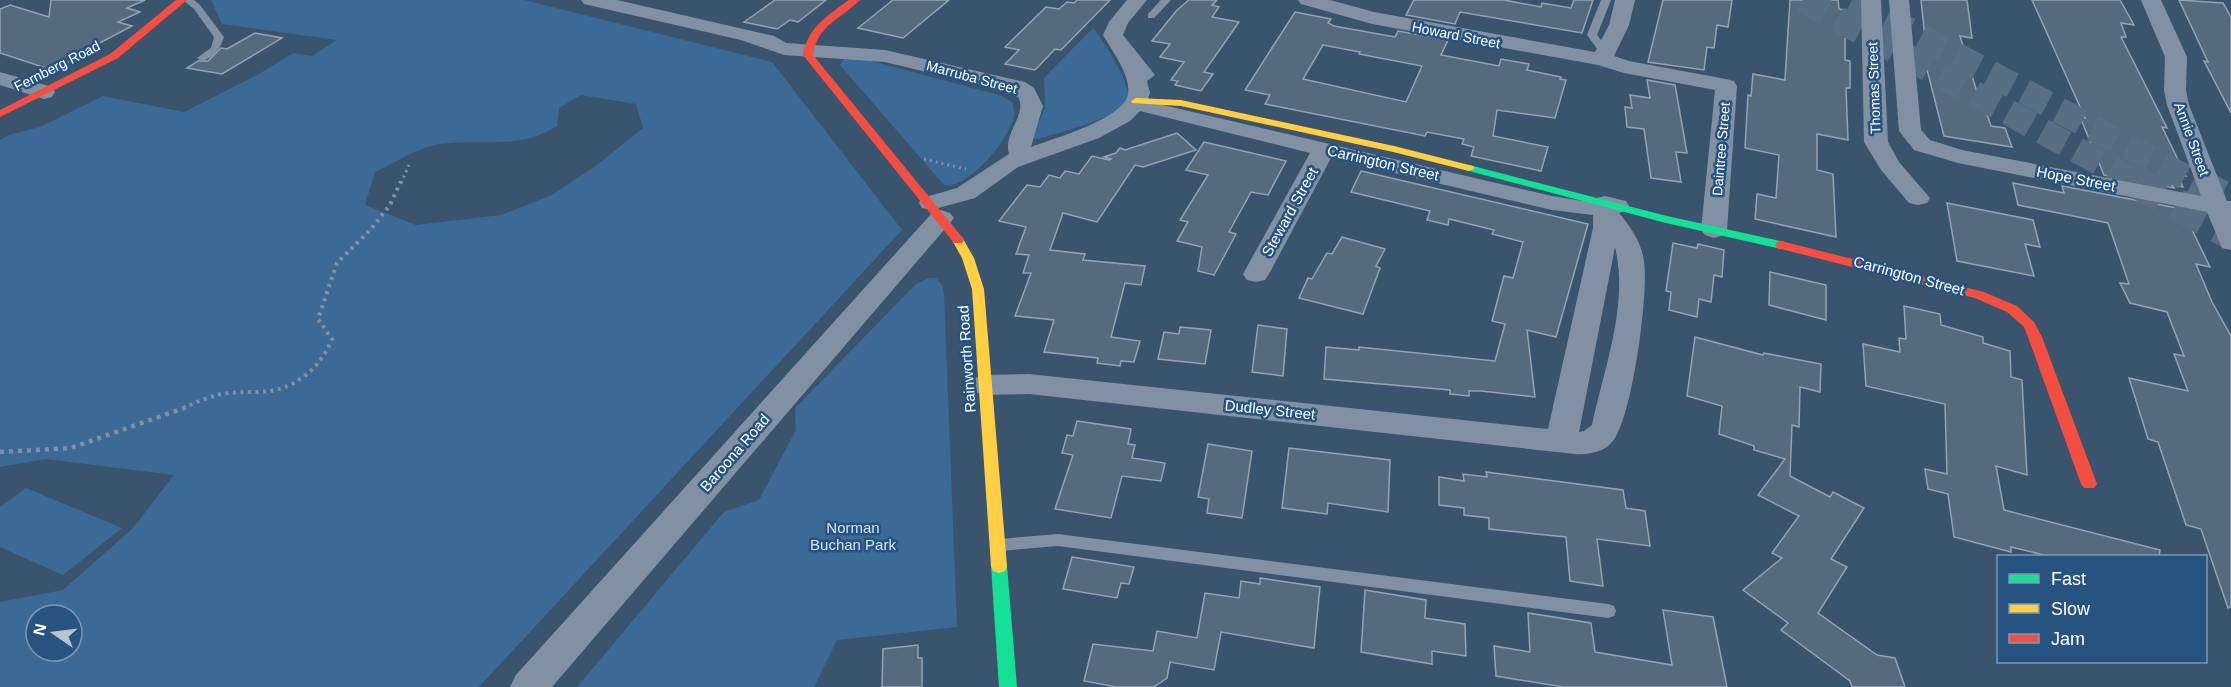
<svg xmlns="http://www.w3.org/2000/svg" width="2231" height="687" font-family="Helvetica,sans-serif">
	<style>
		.green { fill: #3b6a97; fill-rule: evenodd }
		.building { fill: #566a7e; stroke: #94a3b1; stroke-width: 1.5; fill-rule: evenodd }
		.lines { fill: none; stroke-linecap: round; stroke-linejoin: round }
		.highway-tunnel-far1 { stroke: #586e83; stroke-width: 26; stroke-dasharray: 26 13; stroke-linecap: butt }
		.highway-tunnel { stroke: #586e83; stroke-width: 32; stroke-dasharray: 32 16; stroke-linecap: butt }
		.path-far2 { stroke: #8191a3; stroke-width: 3; stroke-dasharray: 2 4; stroke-linecap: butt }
		.path-far1 { stroke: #8191a3; stroke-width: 4; stroke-dasharray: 3 4.5; stroke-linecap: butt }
		.path { stroke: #8191a3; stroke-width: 4.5; stroke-dasharray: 4 5; stroke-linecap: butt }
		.lane { fill: #8191a3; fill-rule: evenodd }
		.street { fill: #8191a3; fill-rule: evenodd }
		.fast { fill: #16e098; fill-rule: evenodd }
		.slow { fill: #ffcf43; fill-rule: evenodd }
		.jam { fill: #f24e42; fill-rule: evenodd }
		.labels { text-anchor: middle; stroke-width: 5; stroke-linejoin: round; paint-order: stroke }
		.far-street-label { font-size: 14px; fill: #fff; stroke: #275381 }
		.street-label { font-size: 15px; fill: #fff; stroke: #275381 }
		.park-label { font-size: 15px; fill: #d1e4f5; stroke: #275381 }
	</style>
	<rect width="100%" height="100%" fill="#3b546d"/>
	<g class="green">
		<path d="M211 0H524L772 62 902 230 479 687H0V602L63 590 133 528 174 475 46 459 0 467V140L9 135 40 127 103 96 184 112 259 74 293 53 312 56 337 40 222 24ZM581 95 636 104 643 128 597 165 552 195 501 215 416 225 365 205 375 172C395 163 418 147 440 144 483 138 518 151 557 126L559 108ZM36 615H72V651H36Z"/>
		<path d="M1093 28C1102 39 1135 88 1127 101 1114 120 1060 132 1038 139L1033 138 1045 107 1044 78Z"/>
		<path d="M844 59 868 60 1002 96 1013 103C1013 108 1015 113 1014 117 1009 139 968 190 944 185L840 65Z"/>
		<path d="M929 278H936L942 285 944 295 957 627 837 640 814 687H577L724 512 759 500 796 430 795 408 916 284Z"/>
		<path d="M26 488 122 528 63 575 0 547V507Z"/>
	</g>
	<g class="building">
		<path d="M51 0H145L127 8 140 12 118 22 132 26 94 46 99 48 52 70 0 53V9L10 5 49 17Z"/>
		<path d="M775 0H826L798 22 790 20 777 29 744 22Z"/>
		<path d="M893 0H949L903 38 858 28Z"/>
		<path d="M1077 0H1110L1061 50 1055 49 1035 70 1005 64 1019 50 1005 47 1046 7 1059 9 1067 2 1074 3Z"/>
		<path d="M1189 0H1217L1212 5 1219 7 1212 17 1239 22 1204 72 1213 74 1201 91 1175 85 1178 81 1171 80 1184 62 1160 57 1170 44 1152 41 1177 10Z"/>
		<path d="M1414 0H1504L1541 7 1542 3 1571 8 1574 0H1593L1582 33 1460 12 1455 24 1406 15Z"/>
		<path d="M1663 0H1732L1728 27 1717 25 1714 48 1707 47 1704 70 1648 62Z"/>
		<path d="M1790 0H1838L1839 9 1845 10V60L1850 61V88H1846L1848 140 1817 134V170L1833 174 1836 237 1755 219 1757 194 1776 198 1779 155 1745 148 1748 95 1751 96 1753 74 1785 80Z"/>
		<path d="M1921 0H1967L1972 38 1960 36 1980 102 1983 103 1991 126 2005 128 2012 147 1944 136 1921 46 1926 47Z"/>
		<path d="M2032 0H2120L2134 25 2121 23 2126 37H2121L2167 128 2162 127 2186 176 2177 174 2183 187 2172 185 2174 188 2104 175 2080 117 2085 118Z"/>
		<path d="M2179 0 2223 3 2231 17V113L2204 61 2208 62Z"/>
		<path d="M1295 12 1331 19 1328 23 1334 26 1395 37 1398 31 1448 40 1441 55 1499 66 1501 59 1529 64 1527 70 1561 77 1560 79 1566 80 1555 118 1497 110 1493 136 1548 147 1541 171 1471 156 1474 147 1462 144 1464 139 1427 132 1425 136 1265 104 1270 95 1245 90ZM1323 45 1360 52 1359 54 1422 66 1406 102 1303 79Z"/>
		<path d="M255 33 282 38 222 74 187 68 198 61H208L221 48 227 49Z"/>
		<path d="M1647 80 1675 85 1687 153 1676 152 1681 182 1651 178 1644 129 1627 127 1625 107 1632 108 1630 95 1650 98Z"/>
		<path d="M1177 133 1196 150 1143 167 1135 165 1097 222 1063 213 1050 250 1085 254 1083 260 1145 266 1141 285 1125 283 1111 337 1140 341 1134 362 1121 361 1120 366 1097 363 1098 358 1044 352 1054 320 1015 316 1031 273H1023L1029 255 1016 254 1026 227 999 221 1027 185 1040 187 1049 175 1060 178 1065 171 1079 174 1092 156 1109 160 1111 159 1104 157 1116 153 1120 148 1125 150Z"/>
		<path d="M1204 142 1286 161 1268 195 1251 192 1229 232 1236 234 1214 275 1198 271 1202 247 1177 241 1188 222 1180 220 1208 175 1186 170Z"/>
		<path d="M1361 171 1588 224 1556 337 1527 330 1535 397 1481 391H1469V396L1450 394V390L1324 379 1326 347 1359 350V347L1495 361 1505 324 1492 321 1504 276 1513 278 1523 242 1492 234 1494 230 1449 219 1448 225 1427 220 1430 211 1351 192Z"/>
		<path d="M2013 183 2064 193 2062 186 2182 209 2210 267 2196 264 2212 302 2231 336V607L2228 608 2201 529 2186 525 2158 442 2148 439 2129 378 2188 391 2174 354 2184 356 2167 312 2130 303 2120 283 2129 284 2108 223 2018 205Z"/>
		<path d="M1947 203 2033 220 2040 247 2025 244 2034 276 1957 261Z"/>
		<path d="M1342 237 1385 249 1376 266 1380 268 1363 314 1299 298 1308 278 1312 279 1327 253 1332 254Z"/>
		<path d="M1673 243 1697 248 1698 244 1724 250 1722 277 1714 275 1711 302 1699 299 1697 317 1669 310 1671 292 1666 291Z"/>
		<path d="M1770 272 1826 285V320L1769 305Z"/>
		<path d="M1904 306 1940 314 1941 325 1983 337V343L2010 351 2011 377 2022 380 2027 475 1996 466 2004 510 2160 550 2159 556H2048L2011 547V552L1954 537 1948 494 1928 489 1925 469 1947 474 1945 404 1866 386 1863 344 1900 352 1899 338 1906 339Z"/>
		<path d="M1258 325 1287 329 1283 376 1252 372Z"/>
		<path d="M1180 327 1211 330 1205 364 1158 359 1164 332 1179 334Z"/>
		<path d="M1695 337 1763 355 1764 353 1821 364 1820 392 1800 387 1799 427 1792 425 1790 476 1830 497 1833 492 1864 508 1831 559 1847 567 1818 613 1877 655 1895 658 1905 687H1852L1850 681 1781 630 1788 623 1743 590 1782 558 1772 553 1799 516 1758 495 1785 459 1754 450V446L1719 434 1722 406 1687 396Z"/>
		<path d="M1077 421 1131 429 1128 444 1135 445 1132 458 1165 463 1161 481 1122 476 1111 518 1055 509 1073 455 1062 453 1067 435 1073 436Z"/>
		<path d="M1208 444 1252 451 1242 518 1207 513 1209 499 1198 497Z"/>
		<path d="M1289 448 1390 460 1388 512 1328 503 1327 514 1282 508Z"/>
		<path d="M1486 472 1623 490 1626 508 1645 511 1650 546 1597 539 1603 586 1570 581 1566 537 1489 529V518L1464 515V508L1439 505V477L1464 481 1463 474 1487 477Z"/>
		<path d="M1072 557 1134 567 1129 584 1121 583 1117 598 1063 589Z"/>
		<path d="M1260 578 1320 587 1314 648 1221 632 1214 670 1170 662 1167 678 1154 687H1117L1084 681 1093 644 1153 651 1157 631 1197 638 1205 593 1239 598 1241 581 1260 584Z"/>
		<path d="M1365 590 1426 600 1425 618 1465 624 1466 656 1432 651V664L1361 652Z"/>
		<path d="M1663 610 1713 617 1727 687H1563L1496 676 1494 646 1530 652 1528 613 1591 623 1595 652 1672 665Z"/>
		<path d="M918 645V658H922V687H882L883 649Z"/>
	</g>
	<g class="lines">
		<g class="highway-tunnel-far1">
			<path d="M1803 0 2137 183"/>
			<path d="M1852 0 2196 183"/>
		</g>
		<g class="highway-tunnel">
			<path d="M2134 181 2231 234"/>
			<path d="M2193 181 2231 201"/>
		</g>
		<g class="path-far2">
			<path d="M924 159 966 169"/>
			<path d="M401 183 410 163"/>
		</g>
		<path class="path-far1" d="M183 408C195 403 209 396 223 394 238 391 255 393 270 391 298 387 322 365 332 339L318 319 337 263 371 229 390 205 401 181"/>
		<path class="path" d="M0 452 71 448 187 407"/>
		<g class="lane">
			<path d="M183 0H194L200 5 224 37C220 49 215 57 202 61L197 58 211 48 214 37 194 9Z"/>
			<path d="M1161 0H1171L1154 18H1148V14Z"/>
			<path d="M1601 0H1611L1597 35 1610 52 1605 55 1601 54 1587 35Z"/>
			<path d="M1058 534 1608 604 1614 606 1616 611 1614 616 1608 618 1058 546 999 551 993 549 991 545 993 541 999 539Z"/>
		</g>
		<g class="street">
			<path d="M581 0H617L774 36 786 43 885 50 1025 82 1034 88 1043 106 1031 147C1052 139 1124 119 1128 94 1131 75 1112 51 1103 35L1109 22 1127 0H1147L1128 23 1123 35 1155 75 1147 81 1150 93 1148 98 1163 105 1552 196 1583 201 1605 196 1626 201 1629 206 1626 211 1619 213C1631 228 1641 241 1644 261 1649 293 1632 418 1613 441 1605 452 1588 455 1575 454L1029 394 985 395 975 392 970 385 975 378 985 375 1029 374 1548 429 1593 228V215L1552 210 1331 158 1269 274 1265 280 1256 282 1247 280 1243 274 1310 153 1140 111 1130 121 1099 138 1018 167 975 198 931 210 922 208 919 203 922 198 957 188 1009 154C1003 133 1026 117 1019 98L1009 92 885 62 784 55 741 40 584 4ZM1615 247C1629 305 1604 368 1592 425L1584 431 1579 432Z"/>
			<path d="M1298 0H1330L1374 12 1595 52 1609 25 1615 0H1635L1629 25 1614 56 1629 61 1726 79 1734 81 1737 86 1727 230 1723 235 1714 238 1705 235 1701 230 1715 90 1624 73 1598 65 1372 24 1301 4Z"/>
			<path d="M1861 0H1881L1888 142 1899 162 1930 198 1927 203 1918 205 1909 203 1881 170 1864 142Z"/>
			<path d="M1889 0H1909L1921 130 1930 140 1962 150 2201 196 2167 105 2164 90 2165 57 2141 0H2161L2187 57 2186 90 2189 105 2227 201H2231V250L2222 248 2207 212 1958 163 1914 150 1899 131Z"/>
			<path d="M0 72 52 87 55 92 52 97 44 99 0 85Z"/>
			<path d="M941 210 950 213 954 218 950 223 552 687H510L516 675 932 213Z"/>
		</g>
		<g class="fast">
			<path d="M1469 165 1667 216 1785 242 1787 245 1781 249 1666 223 1465 170V166Z"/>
			<path d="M999 559 1005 561 1007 566 1017 687H999L991 566 993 561Z"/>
		</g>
		<g class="slow">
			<path d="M1136 98 1181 100 1394 146 1473 166 1475 168 1469 171 1393 152 1181 106 1132 103 1131 101Z"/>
			<path d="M958 236 962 237 974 258 984 289 1007 566 1005 571 999 573 993 571 991 566 972 289 962 258 952 240Z"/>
		</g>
		<g class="jam">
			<path d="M176 0H187L118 58 0 117V110L110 54Z"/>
			<path d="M849 0H860C841 19 817 25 813 55L962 237 964 240 962 243H954L803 55C807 28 828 15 849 0Z"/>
			<path d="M1781 241 1984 292 2017 306 2034 322 2042 337 2097 484 2094 488H2084L2081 484 2028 337 2024 327 2007 312 1975 298 1777 248 1775 245 1777 242Z"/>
		</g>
	</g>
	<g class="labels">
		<g class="far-street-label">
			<text transform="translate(1456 35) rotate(11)" y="5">Howard Street</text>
			<text transform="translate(57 66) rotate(-27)" y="5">Fernberg Road</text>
			<text transform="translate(972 77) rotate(15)" y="5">Marruba Street</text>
			<text transform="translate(1874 88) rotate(-92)" y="5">Thomas Street</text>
			<text transform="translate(2192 139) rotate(70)" y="5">Annie Street</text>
			<text transform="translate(1721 149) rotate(-85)" y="5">Daintree Street</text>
		</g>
		<g class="street-label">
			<text transform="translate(1383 163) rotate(13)" y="5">Carrington Street</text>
			<text transform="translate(2076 179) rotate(11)" y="5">Hope Street</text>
			<text transform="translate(1290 212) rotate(-61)" y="5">Steward Street</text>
			<text transform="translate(1909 276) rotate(15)" y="5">Carrington Street</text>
			<text transform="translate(967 359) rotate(-94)" y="5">Rainworth Road</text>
			<text transform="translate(1270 410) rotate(6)" y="5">Dudley Street</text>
			<text transform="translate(735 453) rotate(-49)" y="5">Baroona Road</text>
		</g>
		<g class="park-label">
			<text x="853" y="533">Norman<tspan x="853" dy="17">Buchan Park</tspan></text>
		</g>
	</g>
	<rect x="1997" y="555" width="210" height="108" fill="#275381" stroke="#7d98b3" stroke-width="1.5"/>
	<rect x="2009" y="574" width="30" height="9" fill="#16e098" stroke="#7d98b3" stroke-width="1.5"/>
	<text x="2051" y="585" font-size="18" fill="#ffffff">Fast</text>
	<rect x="2009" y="604" width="30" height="9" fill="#ffcf43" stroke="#7d98b3" stroke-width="1.5"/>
	<text x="2051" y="615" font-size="18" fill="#ffffff">Slow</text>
	<rect x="2009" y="634" width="30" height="9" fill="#f24e42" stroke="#7d98b3" stroke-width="1.5"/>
	<text x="2051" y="645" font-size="18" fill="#ffffff">Jam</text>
	<g transform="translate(54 633) rotate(284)"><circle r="28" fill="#275381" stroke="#7d98b3" stroke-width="1.5"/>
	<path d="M0-4.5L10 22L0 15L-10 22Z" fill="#bac3cc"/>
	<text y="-9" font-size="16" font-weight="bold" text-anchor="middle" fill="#ffffff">N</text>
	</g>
</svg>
